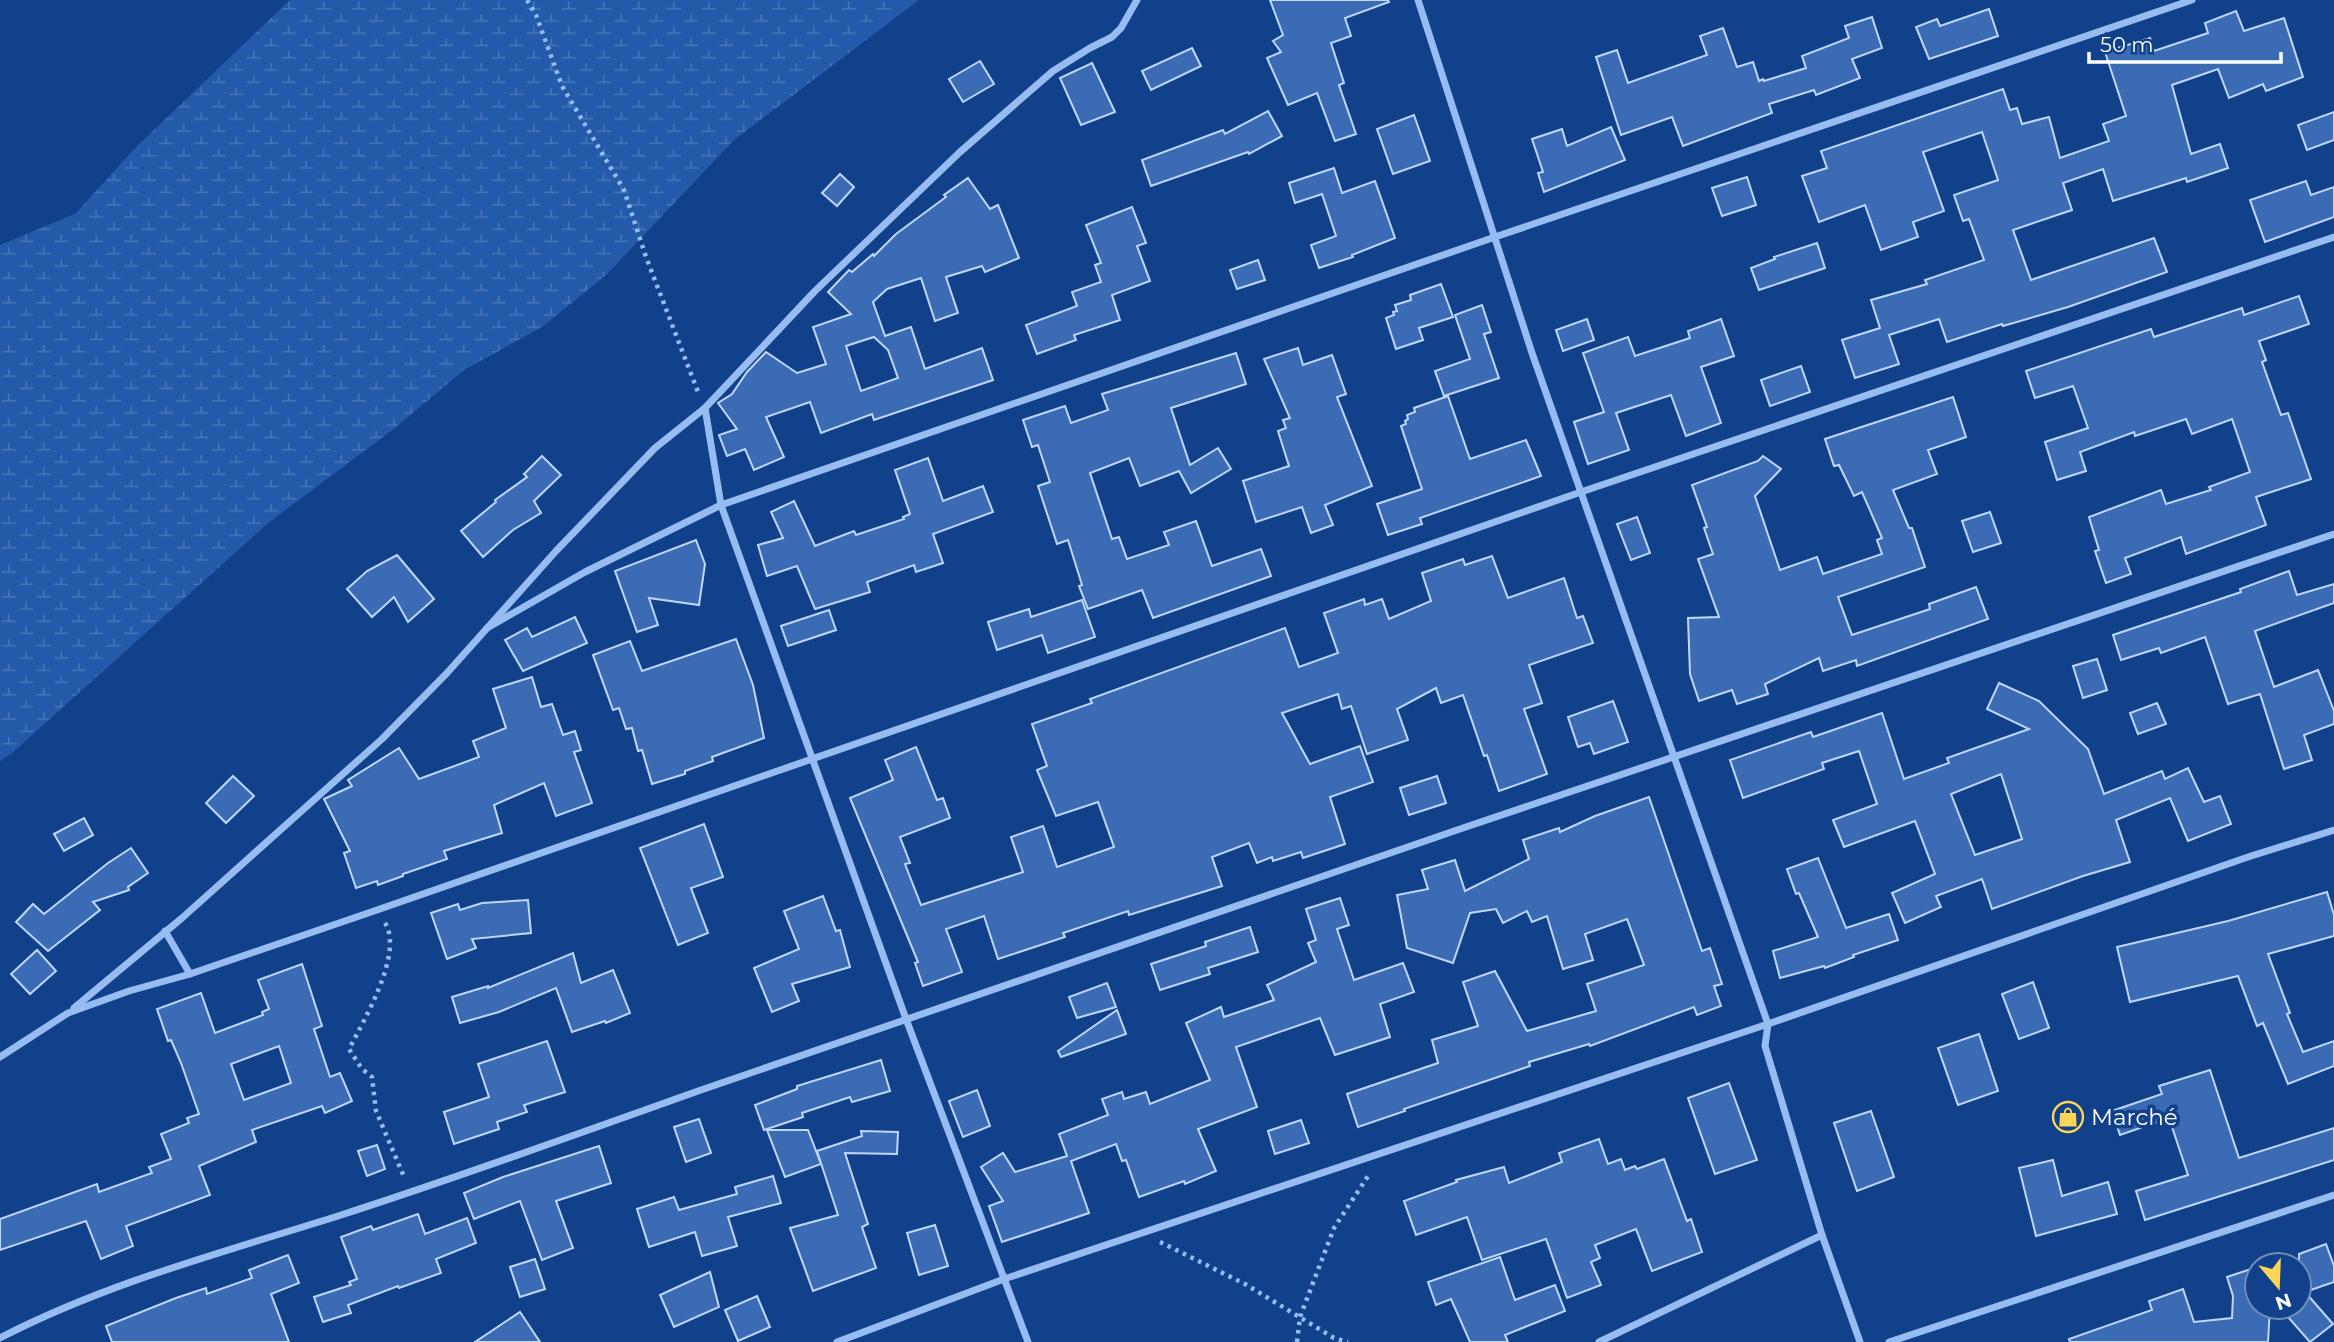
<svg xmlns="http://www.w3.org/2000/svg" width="2334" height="1342" font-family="Montserrat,sans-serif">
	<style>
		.wetland { fill: url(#wetland-marsh) }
		.building { fill: #3a6bb4; stroke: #bed8fc; stroke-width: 2; fill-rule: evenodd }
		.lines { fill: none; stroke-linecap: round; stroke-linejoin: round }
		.path { stroke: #97bcf1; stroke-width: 4.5; stroke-dasharray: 3.5 5; stroke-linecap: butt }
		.street { stroke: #97bcf1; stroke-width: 7 }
		.labels { text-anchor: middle; stroke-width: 7; stroke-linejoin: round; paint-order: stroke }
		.poi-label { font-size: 23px; fill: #fff; stroke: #11418a; text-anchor: start }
	</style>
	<defs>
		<pattern id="wetland-marsh" width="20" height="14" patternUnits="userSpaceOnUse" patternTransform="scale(1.75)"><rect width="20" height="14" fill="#235aa9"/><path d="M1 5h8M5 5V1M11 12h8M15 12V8" fill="none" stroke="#4473b6"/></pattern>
	</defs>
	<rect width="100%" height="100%" fill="#11418a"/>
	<path class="wetland" d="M290 0H919L734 140 606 275 542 327 464 370 395 428 267 524 12 753 0 761V245L75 214 135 148Z"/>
	<g class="building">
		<path d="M1270 0H1388L1389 2 1345 18 1351 36 1331 43 1344 83 1339 85 1356 134 1335 141 1317 93 1288 105 1267 58 1281 52 1273 41 1283 35Z"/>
		<path d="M1989 9 1998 36 1929 59 1916 27 1937 19 1940 26Z"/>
		<path d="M2236 11 2244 31 2284 18 2303 77 2266 91 2263 84 2229 98 2218 69 2172 85 2191 154 2220 144 2228 168 2187 182 2186 178 2113 201 2103 169 2063 183 2072 210 2013 230 2031 280 2154 238 2167 272 2068 307 2003 326 2002 324 1947 342 1939 319 1889 335 1899 364 1855 378 1842 340 1880 328 1871 300 1927 284 1925 280 1984 260 1969 219 1963 221 1954 195 1998 180 1982 132 1923 152 1944 211 1913 222 1918 237 1881 250 1865 205 1819 222 1802 176 1827 168 1821 151 2003 89 2010 110 2017 108 2022 124 2049 117 2060 158 2109 141 2103 124 2126 116 2105 52 2150 38 2154 51 2208 33 2205 23Z"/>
		<path d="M1872 17 1882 48 1852 59 1860 78 1816 95 1814 90 1769 104 1772 113 1683 146 1672 117 1621 135 1596 57 1617 50 1628 83 1707 55 1700 36 1723 28 1737 67 1753 62 1759 81 1763 79 1764 81 1806 68 1802 56 1849 38 1845 26Z"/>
		<path d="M1192 48 1201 66 1151 90 1142 71Z"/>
		<path d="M980 61 994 84 963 102 949 79Z"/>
		<path d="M1092 63 1115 112 1081 125 1060 78Z"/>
		<path d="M1268 111 1282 136 1249 154 1248 152 1151 186 1142 160 1223 130 1225 134Z"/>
		<path d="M2334 112V140L2307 150 2298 125Z"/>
		<path d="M1414 115 1430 161 1393 174 1377 129Z"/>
		<path d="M1611 127 1625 160 1544 192 1538 173 1543 172 1532 139 1562 129 1567 146Z"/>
		<path d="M1334 168 1342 193 1375 181 1395 238 1352 255 1353 257 1319 268 1311 245 1336 236 1322 194 1295 203 1289 183Z"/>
		<path d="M840 174 854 187 837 206 822 193Z"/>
		<path d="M1747 177 1756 205 1722 216 1712 188Z"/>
		<path d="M968 178 990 209 998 205 1019 258 985 272 982 266 946 277 958 313 935 321 921 278 887 289 873 302 885 336 911 327 925 369 982 348 993 380 874 420 872 414 821 433 810 402 766 417 784 457 754 470 745 449 727 456 719 435 737 429 718 403 732 394 747 372 766 352 797 373 826 364 813 327 851 314 828 292 849 270 852 272 873 254 874 256 896 234 946 197 944 195ZM874 337 888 350 898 378 861 391 846 346Z"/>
		<path d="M2306 181 2311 195 2334 187V217L2265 242 2250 200Z"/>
		<path d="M1132 207 1146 243 1137 246 1150 281 1112 295 1120 320 1074 335 1076 340 1037 354 1026 325 1077 306 1072 292 1101 282 1095 265 1101 263 1086 225Z"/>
		<path d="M1817 243 1825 268 1759 290 1751 268 1775 259 1774 257Z"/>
		<path d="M1258 260 1265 280 1237 289 1230 270Z"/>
		<path d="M1441 284 1453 317 1419 328 1423 340 1396 349 1386 318 1394 315 1393 312 1397 311 1395 305 1411 300 1410 295Z"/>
		<path d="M2299 296 2309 324 2259 341 2266 360 2262 362 2281 415 2288 413 2311 479 2256 497 2266 525 2186 554 2181 537 2125 558 2131 574 2106 583 2095 551 2099 550 2089 517 2161 490 2166 504 2211 490 2209 487 2250 472 2232 419 2192 434 2186 419 2135 436 2134 432 2080 452 2086 471 2057 480 2045 442 2088 428 2073 386 2035 398 2026 371 2151 329 2154 337 2242 308 2244 315Z"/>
		<path d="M1482 305 1491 332 1484 334 1499 378 1444 396 1435 371 1470 359 1455 315Z"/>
		<path d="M1587 319 1594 340 1563 351 1556 330Z"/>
		<path d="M1721 319 1734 356 1701 367 1721 423 1686 436 1671 395 1616 413 1629 450 1588 464 1574 422 1604 412 1583 353 1628 337 1635 356 1690 338 1688 331Z"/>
		<path d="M1298 348 1303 365 1332 355 1346 394 1337 397 1372 486 1325 505 1333 525 1311 533 1302 507 1256 522 1243 481 1289 466 1278 431 1286 428 1283 420 1290 418 1264 359Z"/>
		<path d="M1236 353 1246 384 1171 408 1190 465 1218 448 1231 469 1191 493 1179 471 1140 486 1129 458 1090 473 1112 539 1119 537 1127 559 1169 545 1164 532 1196 521 1212 566 1261 549 1271 576 1153 618 1142 590 1088 609 1079 586 1082 585 1068 540 1057 544 1038 486 1050 482 1038 445 1032 447 1023 420 1065 406 1071 423 1108 410 1102 394Z"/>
		<path d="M1801 366 1810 392 1770 406 1761 380Z"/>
		<path d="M1448 396 1470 459 1526 440 1541 476 1420 518 1422 524 1388 535 1377 504 1422 489 1401 426 1406 424 1405 421 1408 419 1407 415 1415 412 1414 408Z"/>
		<path d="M1953 397 1966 437 1928 450 1937 474 1893 490 1909 528H1912L1925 567 1838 597 1852 635 1930 609 1929 604 1976 587 1988 619 1857 666 1856 660 1823 671 1819 658 1765 684 1768 694 1737 704 1732 690 1699 701 1690 674 1688 618 1719 617 1698 559 1713 554 1704 528 1707 527 1692 485 1758 461 1763 456 1781 469 1755 496 1780 570 1817 557 1823 574 1882 554 1877 540 1882 538 1862 492 1854 496 1839 465 1834 466 1825 439Z"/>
		<path d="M542 456 561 475 534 501 541 513 513 530 483 557 461 531 496 502 495 500 527 477 524 474Z"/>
		<path d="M928 458 943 501 983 486 993 512 933 534 943 563 916 572 914 565 867 582 870 592 815 609 797 566 767 576 758 545 783 538 771 512 794 501 815 546 854 531 856 535 904 519 903 517 910 514 895 470Z"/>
		<path d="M1990 512 2001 543 1973 552 1962 521Z"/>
		<path d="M1637 517 1650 553 1631 560 1617 524Z"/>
		<path d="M696 540 705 564 699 605 649 598 658 625 637 632 615 571Z"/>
		<path d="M397 555 434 599 408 622 394 597 372 617 347 589 367 571Z"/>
		<path d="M1492 556 1508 598 1564 578 1577 618 1583 616 1593 643 1529 665 1542 703 1524 709 1547 774 1499 791 1487 755 1484 756 1463 695 1441 703 1436 688 1397 709 1408 740 1367 754 1351 706 1342 709 1338 694 1282 713 1310 764 1360 746 1373 782 1330 797 1345 844 1303 858 1301 852 1273 861 1272 857 1257 863 1249 843 1212 857 1222 886 1129 915 1128 911 1063 933 1065 937 998 959 984 916 946 929 962 972 923 986 915 963 918 962 850 798 893 780 885 760 916 747 937 800 943 798 950 818 900 837 910 863 905 864 921 905 1023 872 1011 837 1043 826 1057 867 1114 847 1098 802 1056 816 1037 770 1047 766 1032 724 1092 703 1090 699 1285 628 1299 667 1338 653 1324 613 1364 599 1365 605 1382 599 1389 619 1431 601 1422 573 1463 559 1465 565Z"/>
		<path d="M2289 571 2297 595 2334 584V603L2255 631 2274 687 2318 670 2334 711V724L2304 735 2312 760 2284 769 2260 694 2228 704 2205 637 2161 653 2159 648 2121 660 2113 635 2241 592 2240 589Z"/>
		<path d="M1082 600 1095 637 1048 653 1042 635 997 650 988 622 1029 609 1031 617Z"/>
		<path d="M829 610 836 630 788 646 781 626Z"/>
		<path d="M575 617 587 643 523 671 505 640 527 628 532 637Z"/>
		<path d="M736 639 753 685 764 738 712 757 713 761 685 771V774L652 784 642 750 638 751 632 728 626 729 619 708 613 710 593 655 630 641 642 671Z"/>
		<path d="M2097 659 2107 690 2083 698 2073 666Z"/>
		<path d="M532 677 541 707 552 704 563 735 575 731 581 750 574 752 592 803 556 816 544 783 494 805 502 833 444 851 447 859 403 874V876L378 885 377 881 356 888 344 853 350 851 324 799 352 786 348 780 399 748 419 779 479 757 473 741 506 728 493 689Z"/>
		<path d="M1999 683 2039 701 2088 749 2104 794 2162 771 2165 779 2188 768 2204 802 2220 796 2231 824 2188 841 2170 798 2116 820 2130 862 2083 876 1992 909 1982 879 1936 896 1941 907 1905 923 1892 893 1935 874 1915 821 1844 847 1833 820 1877 804 1859 751 1822 763 1824 769 1743 798 1730 760 1811 732 1813 737 1882 713 1904 779 1949 763 1947 758 2029 729 1987 709ZM2001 774 2022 839 1975 855 1951 794Z"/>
		<path d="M1613 701 1628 742 1594 754 1590 743 1578 747 1568 717Z"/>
		<path d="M2157 703 2166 724 2138 734 2130 713Z"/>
		<path d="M233 776 254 796 226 823 206 803Z"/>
		<path d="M1437 776 1446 803 1409 815 1400 788Z"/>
		<path d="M1649 797 1702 951 1710 948 1722 984 1714 986 1721 1006 1697 1015 1694 1007 1590 1046 1589 1044 1529 1062 1530 1066 1404 1109 1405 1111 1358 1127 1347 1094 1438 1063 1432 1040 1478 1026 1463 982 1495 971 1527 1031 1596 1011 1587 984 1644 965 1627 919 1585 934 1593 960 1563 969 1547 916 1532 922 1527 911 1503 923 1496 909 1470 913 1453 963 1407 948 1397 895 1428 889 1422 870 1455 860 1465 891 1529 859 1523 840 1559 828 1560 832 1595 816Z"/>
		<path d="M84 818 93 835 64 851 54 834Z"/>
		<path d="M704 824 723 877 691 888 708 933 678 945 640 848Z"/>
		<path d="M131 848 148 873 128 887 129 890 93 902 100 910 48 951 16 922 33 904 44 914 108 863Z"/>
		<path d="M1818 858 1846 928 1889 914 1898 940 1853 955 1854 957 1825 968 1824 966 1780 978 1773 951 1818 937 1799 893 1796 894 1787 869Z"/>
		<path d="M2327 892 2334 915V936L2268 954 2290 1013 2287 1014 2303 1052 2334 1041V1066L2288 1084 2263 1023 2257 1026 2238 976 2130 1002 2117 947 2228 921Z"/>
		<path d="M823 896 836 931 840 930 850 967 792 984 799 1001 772 1012 754 968 799 949 784 911Z"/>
		<path d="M1340 898 1349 925 1337 929 1354 980 1403 963 1414 992 1380 1004 1390 1037 1335 1055 1320 1018 1236 1047 1257 1107 1198 1129 1216 1171 1185 1184 1184 1181 1139 1197 1126 1160 1122 1161 1116 1144 1071 1161 1089 1213 1002 1242 989 1206 1003 1201 981 1167 1003 1153 1015 1172 1067 1156 1059 1134 1108 1115 1102 1099 1122 1092 1124 1099 1146 1092 1150 1104 1210 1080 1186 1023 1221 1007 1224 1017 1274 1000 1267 985 1316 962 1308 943 1316 940 1306 909Z"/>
		<path d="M528 900 531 933 472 939 476 948 447 959 431 913 458 904 460 910 482 903Z"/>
		<path d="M1250 927 1258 952 1208 968 1210 974 1160 990 1151 964 1206 946 1205 942Z"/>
		<path d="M37 950 56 971 30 994 11 974Z"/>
		<path d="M573 953 581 983 613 970 630 1013 606 1023 605 1021 572 1032 556 988 499 1012 460 1023 452 997 488 986V988Z"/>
		<path d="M302 964 322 1026 314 1029 330 1077 340 1073 352 1101 325 1113 322 1106 252 1130 256 1142 199 1166 210 1195 126 1226 133 1246 101 1259 86 1221 0 1250V1219L97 1184 99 1192 152 1173 149 1167 171 1159 161 1134 189 1123 187 1118 199 1114 181 1063 171 1040 168 1041 157 1009 201 993 215 1033 263 1015 262 1012 269 1009 258 980ZM279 1046 291 1083 244 1100 231 1064Z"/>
		<path d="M2033 982 2049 1028 2019 1039 2002 994Z"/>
		<path d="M1107 983 1116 1007 1077 1018 1069 997Z"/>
		<path d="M1117 1010 1126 1034 1061 1057 1058 1051Z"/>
		<path d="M1979 1034 1998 1091 1958 1105 1938 1048Z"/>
		<path d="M547 1041 565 1092 524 1105 527 1112 497 1122 499 1129 454 1144 444 1112 489 1097 478 1064Z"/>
		<path d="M881 1060 890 1091 852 1102 850 1097 802 1113 803 1117 764 1130 755 1105 797 1089V1086Z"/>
		<path d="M2210 1070 2239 1158 2334 1128V1160L2145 1220 2136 1191 2188 1175 2169 1118 2120 1135 2112 1111 2162 1094 2159 1086Z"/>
		<path d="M1729 1083 1757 1160 1715 1174 1688 1098Z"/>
		<path d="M977 1090 990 1126 963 1137 949 1101Z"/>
		<path d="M1871 1111 1894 1177 1857 1191 1834 1123Z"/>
		<path d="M699 1119 711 1153 686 1162 674 1127Z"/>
		<path d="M1301 1120 1309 1143 1275 1154 1268 1131Z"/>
		<path d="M767 1130H808L821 1164 785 1177Z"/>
		<path d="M861 1131 898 1132 897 1154 845 1153 868 1224 862 1227 876 1268 813 1291 790 1228 838 1215 817 1151 862 1136Z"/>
		<path d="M1599 1139 1608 1164 1621 1159 1625 1170 1635 1166 1637 1169 1664 1159 1687 1221 1691 1219 1702 1252 1652 1271 1636 1229 1595 1245 1600 1258 1591 1262 1601 1285 1567 1298 1546 1239 1482 1260 1467 1217 1416 1235 1404 1201 1457 1182 1456 1180 1504 1167 1509 1183 1562 1162 1559 1153Z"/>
		<path d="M377 1145 385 1169 367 1176 358 1151Z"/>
		<path d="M599 1146 611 1183 556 1201 573 1248 542 1260 520 1201 474 1219 464 1193 503 1177Z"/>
		<path d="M2053 1160 2062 1196 2108 1182 2117 1214 2036 1236 2019 1168Z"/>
		<path d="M773 1176 781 1203 728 1217 737 1246 702 1256 695 1232 649 1247 637 1209 674 1197 679 1210 737 1194 735 1187Z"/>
		<path d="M418 1214 425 1234 467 1218 476 1243 436 1259 441 1273 399 1288 398 1286 348 1305 351 1313 323 1322 314 1297 351 1285 349 1282 357 1279 341 1237 371 1226 373 1230Z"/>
		<path d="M935 1225 948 1266 919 1275 907 1233Z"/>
		<path d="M2326 1244 2334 1266V1282L2305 1292 2333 1324 2310 1342 2280 1308 2299 1309V1254Z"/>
		<path d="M288 1255 299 1283 271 1294 289 1342H112L106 1326 176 1298 206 1288 207 1294 252 1278 249 1270Z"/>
		<path d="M1500 1257 1515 1300 1555 1285 1565 1311 1505 1335 1508 1342H1470L1451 1299 1436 1305 1428 1282Z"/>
		<path d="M535 1259 545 1289 520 1297 510 1267Z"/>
		<path d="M2257 1267V1307L2270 1308 2268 1342H2070L2069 1339 2152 1310 2149 1301 2183 1289 2194 1322 2232 1318 2233 1296 2227 1277Z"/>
		<path d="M710 1272 719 1307 674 1327 660 1295Z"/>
		<path d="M757 1296 770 1327 738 1341 725 1310Z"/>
		<path d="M520 1312 540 1342H475Z"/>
	</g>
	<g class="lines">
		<g class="path">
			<path d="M527 0 536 15 562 86 624 190 646 257 698 392"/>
			<path d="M385 923C404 953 364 1020 349 1049L362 1069 372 1077 376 1111 405 1179"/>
			<path d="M1160 1242 1245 1284 1334 1338 1348 1342"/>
			<path d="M1297 1342 1300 1317 1334 1228 1370 1173"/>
		</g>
		<g class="street">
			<path d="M1418 0 1532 353 1768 1024 1765 1046 1822 1235 1860 1342"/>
			<path d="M705 408 721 505 906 1019 1028 1342"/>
			<path d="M487 628 585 572 721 505 1495 237 2192 0"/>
			<path d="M165 931 190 974"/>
			<path d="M74 1008 182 918 382 739 447 673 556 551 655 448 705 408 815 291 960 152 1053 71 1090 48 1112 37 1121 28 1137 0"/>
			<path d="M0 1057 68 1013 129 991 190 974 377 910 1581 492 2334 237"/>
			<path d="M0 1338C106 1283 224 1252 338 1216 460 1177 580 1133 701 1090 1244 901 1789 717 2334 534"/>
			<path d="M837 1342 1004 1279 1768 1024 2248 857 2334 830"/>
			<path d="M1599 1342 1822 1235"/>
			<path d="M1889 1342 2334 1195"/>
		</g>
	</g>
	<defs>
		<g id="shop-ring" transform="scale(1.575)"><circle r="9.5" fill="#11418a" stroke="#ffd557" stroke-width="1.5"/><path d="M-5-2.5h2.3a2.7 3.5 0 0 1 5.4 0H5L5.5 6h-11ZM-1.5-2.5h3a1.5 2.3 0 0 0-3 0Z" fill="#ffd557"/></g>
	</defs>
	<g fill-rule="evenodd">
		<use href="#shop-ring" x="2068" y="1117"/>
	</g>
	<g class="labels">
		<g class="poi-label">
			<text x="2091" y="1125">Marché</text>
		</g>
	</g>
	<g transform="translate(2278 1286) rotate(161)"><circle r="33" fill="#11418a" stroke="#708db9" stroke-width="2"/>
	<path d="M0-5L12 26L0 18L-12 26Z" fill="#ffd557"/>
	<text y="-10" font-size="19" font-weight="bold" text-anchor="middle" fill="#ffffff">N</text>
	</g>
	<path d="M2089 52v10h192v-10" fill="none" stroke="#ffffff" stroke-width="3.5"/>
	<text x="2100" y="52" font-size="21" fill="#ffffff" stroke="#11418a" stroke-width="5" paint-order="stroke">50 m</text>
</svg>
